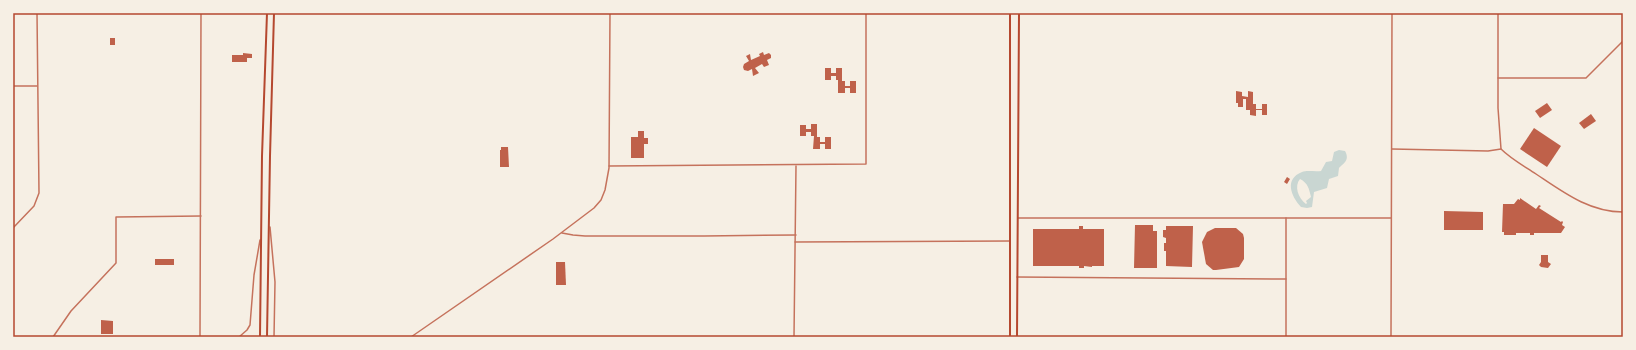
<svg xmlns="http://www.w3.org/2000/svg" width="1636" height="350" font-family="'Times New Roman',serif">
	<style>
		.water { fill: #c9d6d2; fill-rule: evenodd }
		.building { fill: #bf614a }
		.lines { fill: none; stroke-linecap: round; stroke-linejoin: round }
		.minor { stroke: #c5725c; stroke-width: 1.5 }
		.tertiary { stroke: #c5725c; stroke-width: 1.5 }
		.secondary { stroke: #b5482f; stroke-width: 2 }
		.neatline { fill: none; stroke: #b5482f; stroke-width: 1.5 }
	</style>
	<rect width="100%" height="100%" fill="#f6efe4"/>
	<path class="water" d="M1339 150 1345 151C1350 160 1344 163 1339 168L1338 176 1329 179 1327 188 1314 192 1312 207 1307 208 1301 207C1291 196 1284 179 1302 172 1307 170 1315 172 1321 171L1326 162 1332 161 1334 152ZM1300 179C1308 183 1309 189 1311 197L1306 201 1307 203 1306 204C1298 198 1294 186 1300 179Z"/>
	<g class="building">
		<rect x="110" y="38" width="5" height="7"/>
		<path d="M763 52 764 55 769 53 771 55V58L767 60 769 65 764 67 762 64 755 68 759 73 753 76 752 69 748 71 744 70 743 67 744 64 749 61 746 56 750 54 751 60 760 56 759 54Z"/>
		<path d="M243 53 252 54V58H247V62H232V55H243Z"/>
		<path d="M825 68H831V73H836V68H842V81H845V86H850V81H856V93H850V88H845V93H838V80H836V76H831V80H825Z"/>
		<path d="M1236 91 1242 92V96L1248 97V91L1253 92V104H1256V109H1262V104H1267V115H1262V110H1256V116L1250 115V110H1246V99H1243V107H1238V103H1236Z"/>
		<path d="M1547 103 1552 110 1540 118 1535 111Z"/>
		<path d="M1591 114 1596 121 1584 129 1579 123Z"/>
		<path d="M811 124H817V137H820V142H825V137H831V149H825V144H820V149H813L814 136H811V132H806V136H800V125H806V129H811Z"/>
		<path d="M1534 128 1561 146 1547 167 1520 149Z"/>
		<path d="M638 131H644V138H648V144H644V158H631V137H638Z"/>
		<path d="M501 147H508L509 167H500V150H501Z"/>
		<path d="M1287 177 1290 179 1287 184 1284 182Z"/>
		<path d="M1520 198 1536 209 1539 205 1541 206 1539 208 1561 222 1562 221 1563 222 1562 225 1565 227 1561 233H1534V235H1530V233H1516V235H1504V232H1502L1503 204H1514L1518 199 1520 200Z"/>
		<path d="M1444 211 1483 212V230H1444Z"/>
		<path d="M1135 225H1153V231H1157V268H1134Z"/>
		<path d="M1079 226H1083V229H1104V266H1092V267L1084 266V268H1079V266H1033V229H1079Z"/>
		<path d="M1166 226H1193L1192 267 1166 266V251H1164V243H1166V238L1163 237V230H1166Z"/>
		<path d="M1215 228H1236L1243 234 1244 238V259L1239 267 1216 270H1213L1206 264 1202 242 1207 232Z"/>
		<path d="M1541 255H1548V262L1551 264 1548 268 1541 267 1539 265 1541 262Z"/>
		<rect x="155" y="259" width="19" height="6"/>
		<path d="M556 262H565L566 285H556Z"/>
		<path d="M101 320 113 321V334H101Z"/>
	</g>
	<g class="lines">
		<g class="minor">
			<path d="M1498 78H1586L1623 41"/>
			<path d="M13 86H37"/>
			<path d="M1392 149 1488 151 1501 149"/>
			<path d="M609 166 866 164V13"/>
			<path d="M1018 218H1391"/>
			<path d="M1286 218V337"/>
			<path d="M562 233 573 235 585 236H704L796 235"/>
			<path d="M795 242 1010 241"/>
			<path d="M1017 277 1286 279"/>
			<path d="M53 337 71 311 116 263V217L201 216"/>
			<path d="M200 337 201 13"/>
			<path d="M794 337 796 166"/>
		</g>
		<g class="tertiary">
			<path d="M1498 13V108L1501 149C1511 159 1524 166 1536 174 1563 192 1589 212 1623 212"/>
			<path d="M270 227 275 282 274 337"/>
			<path d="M13 228 34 206 39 193 37 13"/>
			<path d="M239 337 247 330 250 325 254 275 260 240"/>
			<path d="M411 337 553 239 594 208 601 200 605 190 609 168 610 13"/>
			<path d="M1391 337 1392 13"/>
		</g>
		<g class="secondary">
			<path d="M260 337 262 156 267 13"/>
			<path d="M267 337 270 156 274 13"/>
			<path d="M1010 337V13"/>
			<path d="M1017 337 1019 13"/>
		</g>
	</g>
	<rect width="1636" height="350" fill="none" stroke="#f6efe4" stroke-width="28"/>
	<rect x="14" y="14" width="1608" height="322" class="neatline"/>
</svg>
